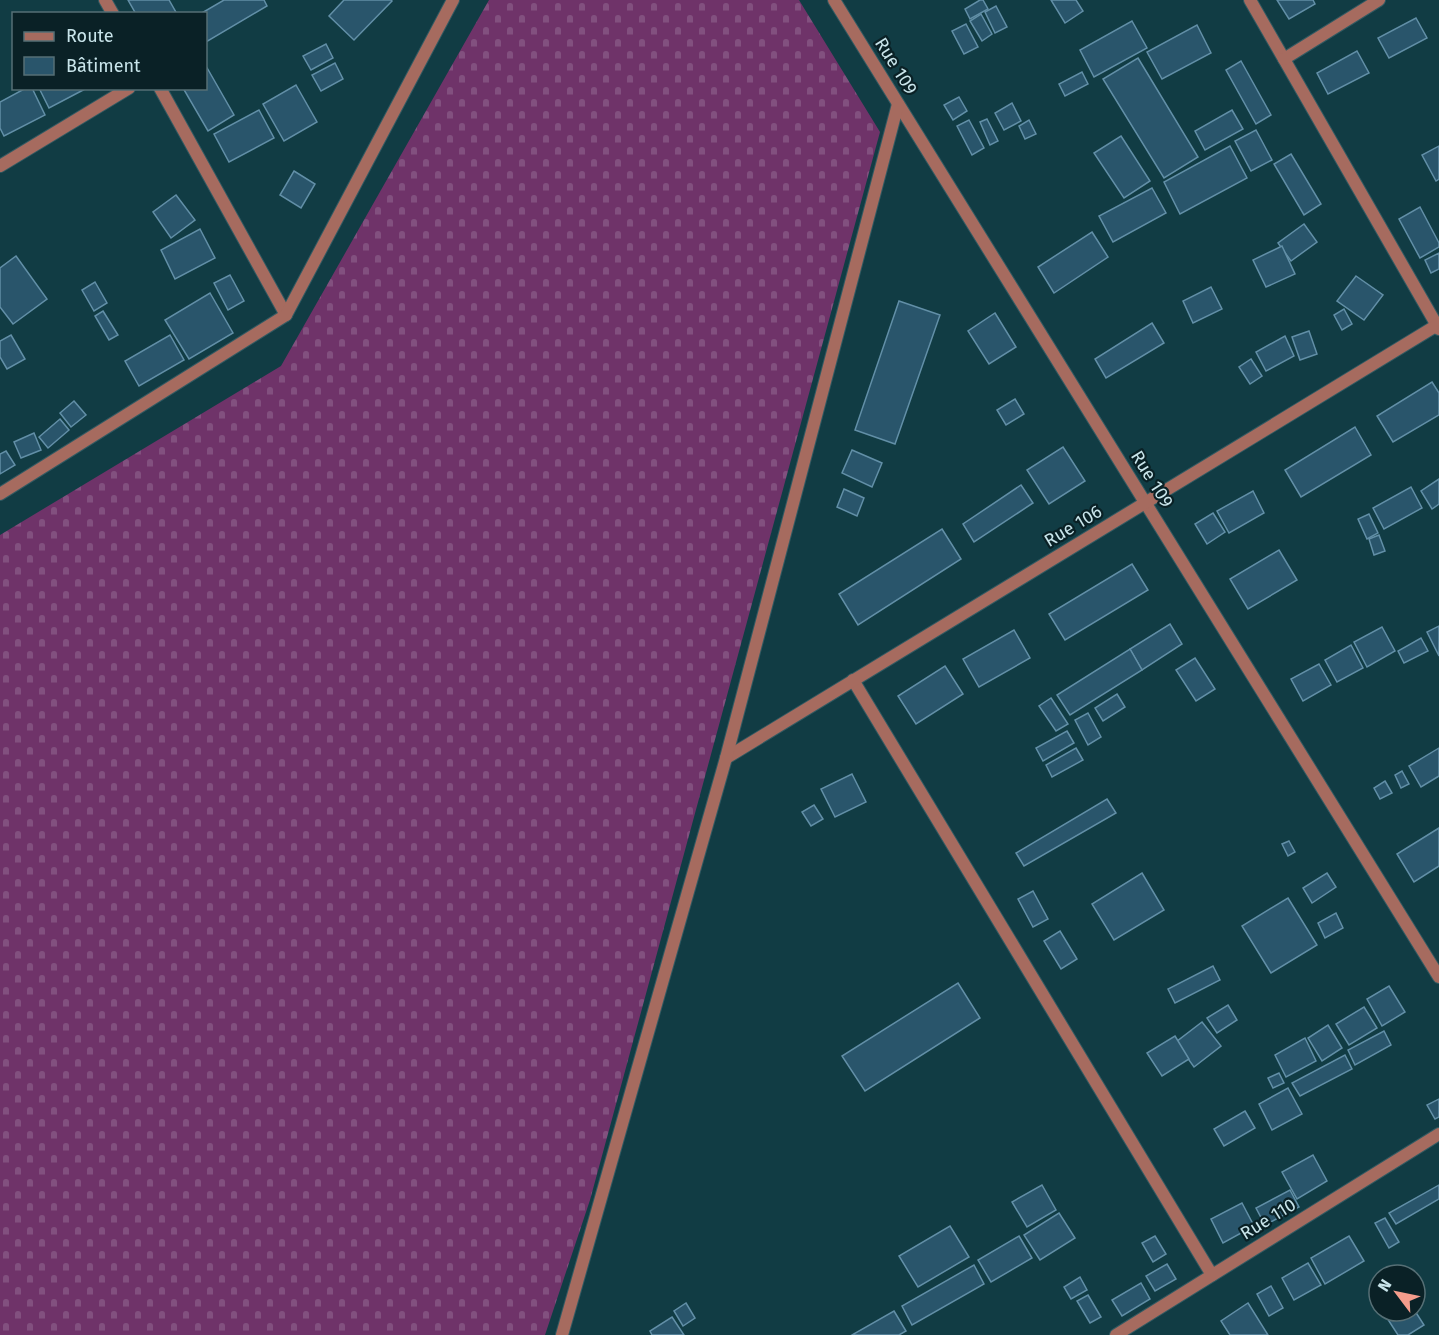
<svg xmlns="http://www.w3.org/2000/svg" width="1439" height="1335" font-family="'Fira Sans',sans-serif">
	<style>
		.cemetery { fill: url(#cemetery-stones) }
		.building { fill: #29556b; stroke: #628fa7; stroke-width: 1.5 }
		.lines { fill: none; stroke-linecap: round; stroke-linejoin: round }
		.minor-casing { stroke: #325a62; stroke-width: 14 }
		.minor { stroke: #a66b5f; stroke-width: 12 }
		.labels { text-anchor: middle; stroke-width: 4.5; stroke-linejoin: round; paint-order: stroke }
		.street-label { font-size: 18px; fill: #c9e5eb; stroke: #0a2126 }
	</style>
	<defs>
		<pattern id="cemetery-stones" width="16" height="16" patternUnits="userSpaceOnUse" patternTransform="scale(1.5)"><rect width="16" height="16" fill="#6f3369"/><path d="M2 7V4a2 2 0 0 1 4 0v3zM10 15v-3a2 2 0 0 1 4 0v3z" fill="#82507f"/></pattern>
	</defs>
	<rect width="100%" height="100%" fill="#113c44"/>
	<path class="cemetery" d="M489 0H799L880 132 590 1200 545 1335H0V535L281 366Z"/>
	<g class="building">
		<path d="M128 0H169L177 14H136Z"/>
		<path d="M224 0H264L267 6 206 42V14H200Z"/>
		<path d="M344 0H391L392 1 354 40 329 16Z"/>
		<path d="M980 0H983L988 9 970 19 965 9Z"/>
		<path d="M1051 0H1076L1083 11 1065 23Z"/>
		<path d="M1277 0H1313L1315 4 1289 19Z"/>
		<path d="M996 6 1007 27 995 33 985 12Z"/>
		<path d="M981 14 992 34 982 41 970 21Z"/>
		<path d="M1416 18 1427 38 1389 58 1378 38Z"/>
		<path d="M1132 21 1147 48 1094 77 1080 50Z"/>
		<path d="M966 24 978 47 964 54 952 31Z"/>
		<path d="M1197 25 1211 53 1162 79 1147 52Z"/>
		<path d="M326 44 333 58 311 70 303 56Z"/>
		<path d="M1357 51 1369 73 1328 94 1317 73Z"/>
		<path d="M1138 58 1198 157 1164 178 1103 79Z"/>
		<path d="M1241 61 1271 115 1256 124 1226 70Z"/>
		<path d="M335 63 343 79 321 91 312 75Z"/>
		<path d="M206 66 234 115 208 131 183 88H206Z"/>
		<path d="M1082 72 1088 84 1065 96 1059 84Z"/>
		<path d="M296 85 317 122 284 141 263 104Z"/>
		<path d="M26 88H32L45 115 4 136 0 128V102Z"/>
		<path d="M39 88H87L49 108Z"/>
		<path d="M959 97 967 111 953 120 944 105Z"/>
		<path d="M1012 103 1021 121 1004 130 995 113Z"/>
		<path d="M259 110 274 138 229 162 214 134Z"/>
		<path d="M1232 110 1243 129 1205 150 1195 131Z"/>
		<path d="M987 119 998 141 990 145 980 122Z"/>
		<path d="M969 120 984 148 972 155 957 126Z"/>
		<path d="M1029 120 1036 134 1025 139 1019 126Z"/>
		<path d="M1256 130 1272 160 1251 171 1235 141Z"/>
		<path d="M1121 136 1150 181 1124 198 1094 153Z"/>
		<path d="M1230 146 1247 178 1180 214 1164 182Z"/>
		<path d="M1439 146V179L1436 181 1422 155Z"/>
		<path d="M1291 154 1321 204 1304 215 1274 164Z"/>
		<path d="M294 171 315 184 301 208 280 195Z"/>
		<path d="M1152 188 1166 213 1113 242 1099 216Z"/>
		<path d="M176 195 195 220 171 238 153 212Z"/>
		<path d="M1420 207 1439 243V247L1420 258 1399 219Z"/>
		<path d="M1304 224 1317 242 1291 261 1278 243Z"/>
		<path d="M200 229 215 258 175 279 161 250Z"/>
		<path d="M1092 232 1108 257 1054 293 1038 267Z"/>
		<path d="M1282 246 1295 274 1266 287 1253 260Z"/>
		<path d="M1439 253V269L1431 273 1425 260Z"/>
		<path d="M16 256 47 299 13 324 0 307V268Z"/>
		<path d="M230 275 244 301 228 310 214 283Z"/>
		<path d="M1356 276 1383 295 1364 320 1337 301Z"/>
		<path d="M95 282 107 303 94 311 82 290Z"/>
		<path d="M1211 287 1222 309 1193 323 1183 301Z"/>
		<path d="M210 293 233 333 189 359 165 320Z"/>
		<path d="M899 301 940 315 895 444 855 430Z"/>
		<path d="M1344 309 1352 324 1342 330 1334 315Z"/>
		<path d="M103 311 118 335 109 340 95 316Z"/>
		<path d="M995 313 1016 347 989 364 968 331Z"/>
		<path d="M1152 323 1164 343 1106 378 1095 359Z"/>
		<path d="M1309 331 1317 354 1300 360 1292 337Z"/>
		<path d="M11 335 25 359 7 369 0 357V341Z"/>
		<path d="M170 335 184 360 139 386 125 361Z"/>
		<path d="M1285 336 1294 356 1266 371 1256 352Z"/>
		<path d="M1251 359 1262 376 1250 384 1239 367Z"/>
		<path d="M1432 382 1439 393V415L1393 442 1377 416Z"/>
		<path d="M1015 399 1024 414 1006 425 997 410Z"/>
		<path d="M74 401 86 415 71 427 60 413Z"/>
		<path d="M60 419 69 430 48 448 39 437Z"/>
		<path d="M1355 427 1371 455 1301 497 1285 470Z"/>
		<path d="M34 433 41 450 21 458 14 442Z"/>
		<path d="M1063 447 1085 481 1049 504 1027 470Z"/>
		<path d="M852 450 882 463 872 487 842 473Z"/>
		<path d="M6 451 15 465 0 474V454Z"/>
		<path d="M1439 479V504L1432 509 1421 491Z"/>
		<path d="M1021 485 1033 503 974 542 963 524Z"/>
		<path d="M1411 487 1422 508 1384 529 1373 508Z"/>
		<path d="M844 489 864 498 857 516 837 507Z"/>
		<path d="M1253 491 1264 513 1229 533 1217 511Z"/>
		<path d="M1213 513 1225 532 1207 544 1195 524Z"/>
		<path d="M1369 514 1378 533 1367 539 1358 519Z"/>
		<path d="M942 529 961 559 858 625 839 594Z"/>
		<path d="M1379 535 1385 551 1374 555 1369 539Z"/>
		<path d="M1279 550 1297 580 1248 609 1230 579Z"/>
		<path d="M1132 564 1148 590 1065 640 1049 614Z"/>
		<path d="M1170 624 1182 644 1142 670 1130 649Z"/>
		<path d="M1439 626V656L1427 632Z"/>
		<path d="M1382 627 1395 651 1367 667 1354 642Z"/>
		<path d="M1014 630 1030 658 979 687 963 659Z"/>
		<path d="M1421 638 1428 651 1404 663 1398 651Z"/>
		<path d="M1351 645 1363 668 1337 682 1325 660Z"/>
		<path d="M1130 649 1142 670 1070 715 1057 695Z"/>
		<path d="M1195 658 1215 689 1196 701 1176 670Z"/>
		<path d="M1319 664 1331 685 1303 701 1291 679Z"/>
		<path d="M945 666 963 694 916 724 898 696Z"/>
		<path d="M1117 694 1125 707 1103 721 1095 708Z"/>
		<path d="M1051 698 1068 724 1056 731 1039 706Z"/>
		<path d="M1088 713 1101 737 1088 745 1075 720Z"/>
		<path d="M1067 731 1074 743 1043 761 1036 748Z"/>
		<path d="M1076 748 1083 760 1052 777 1046 765Z"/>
		<path d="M1439 748V776L1421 787 1409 766Z"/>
		<path d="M1402 771 1409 784 1401 788 1395 775Z"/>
		<path d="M852 774 866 802 835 817 821 789Z"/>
		<path d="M1385 781 1392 793 1380 799 1374 788Z"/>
		<path d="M1107 799 1116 813 1024 866 1016 853Z"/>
		<path d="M814 805 823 819 811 826 802 812Z"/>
		<path d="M1439 828V866L1414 882 1397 854Z"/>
		<path d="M1289 841 1295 852 1288 856 1282 844Z"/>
		<path d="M1142 873 1164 910 1114 940 1092 904Z"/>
		<path d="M1327 873 1336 887 1312 903 1303 888Z"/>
		<path d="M1033 891 1048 919 1033 927 1018 899Z"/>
		<path d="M1288 898 1317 945 1271 973 1242 926Z"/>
		<path d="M1336 913 1343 928 1325 938 1318 923Z"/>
		<path d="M1060 931 1077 959 1061 969 1044 941Z"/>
		<path d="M1213 966 1220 980 1175 1003 1168 989Z"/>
		<path d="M958 983 980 1018 865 1091 842 1056Z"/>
		<path d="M1389 986 1405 1012 1382 1026 1367 999Z"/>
		<path d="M1228 1005 1237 1020 1217 1033 1207 1018Z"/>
		<path d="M1364 1007 1377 1028 1349 1045 1336 1024Z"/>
		<path d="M1202 1022 1221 1046 1194 1067 1176 1042Z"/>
		<path d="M1328 1025 1342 1048 1322 1061 1308 1038Z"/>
		<path d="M1384 1031 1391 1045 1355 1065 1348 1050Z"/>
		<path d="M1175 1036 1189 1059 1162 1076 1147 1053Z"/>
		<path d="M1305 1038 1316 1061 1286 1077 1275 1055Z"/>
		<path d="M1345 1055 1352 1069 1300 1096 1292 1083Z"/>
		<path d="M1279 1073 1284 1083 1273 1088 1268 1078Z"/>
		<path d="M1288 1088 1302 1114 1272 1130 1259 1104Z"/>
		<path d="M1439 1099V1117L1435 1119 1427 1105Z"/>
		<path d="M1245 1111 1255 1128 1224 1146 1214 1129Z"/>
		<path d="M1313 1155 1327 1181 1297 1199 1282 1172Z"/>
		<path d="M1042 1185 1056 1210 1027 1227 1012 1202Z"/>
		<path d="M1439 1185V1199L1396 1224 1389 1213Z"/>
		<path d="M1290 1190 1299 1207 1265 1225 1256 1208Z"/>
		<path d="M1242 1203 1254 1226 1223 1243 1211 1219Z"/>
		<path d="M1059 1213 1075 1238 1040 1260 1024 1235Z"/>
		<path d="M1385 1218 1399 1242 1389 1248 1375 1223Z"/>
		<path d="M950 1226 969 1257 918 1287 899 1256Z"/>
		<path d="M1019 1236 1032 1258 991 1282 978 1260Z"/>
		<path d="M1155 1236 1166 1254 1153 1262 1142 1243Z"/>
		<path d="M1349 1236 1364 1261 1325 1284 1311 1258Z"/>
		<path d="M1308 1263 1321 1285 1294 1300 1282 1278Z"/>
		<path d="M1167 1264 1176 1279 1155 1291 1146 1276Z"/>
		<path d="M974 1265 984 1284 912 1325 902 1306Z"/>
		<path d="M1080 1277 1087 1290 1071 1299 1064 1287Z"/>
		<path d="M1141 1283 1150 1299 1122 1316 1112 1300Z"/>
		<path d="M1271 1286 1283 1308 1269 1316 1257 1294Z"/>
		<path d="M1088 1295 1101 1317 1090 1323 1077 1301Z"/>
		<path d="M686 1303 695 1318 683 1326 674 1311Z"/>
		<path d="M1248 1303 1268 1335H1230L1221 1321Z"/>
		<path d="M894 1311 906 1331 899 1335H852Z"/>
		<path d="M1399 1311H1415L1424 1325 1408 1335H1398L1387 1318Z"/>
		<path d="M672 1317 684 1335H652L650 1331Z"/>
	</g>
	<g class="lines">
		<g class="minor-casing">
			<g id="minor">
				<path d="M105 0 113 14"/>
				<path d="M834 0 1439 977"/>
				<path d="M1250 0 1439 329"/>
				<path d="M1284 59 1379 0"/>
				<path d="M160 88 286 315"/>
				<path d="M0 166 129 88"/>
				<path d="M0 494 286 315 453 0"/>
				<path d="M853 680 1212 1275"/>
				<path d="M726 758 1439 324"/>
				<path d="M562 1335 726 758 898 104"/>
				<path d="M1116 1335 1439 1134"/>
			</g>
		</g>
		<use href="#minor" class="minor"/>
	</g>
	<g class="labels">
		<g class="street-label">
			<text transform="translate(896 66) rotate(58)" y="6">Rue 109</text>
			<text transform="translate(1152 479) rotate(58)" y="6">Rue 109</text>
			<text transform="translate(1073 526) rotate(-31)" y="6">Rue 106</text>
			<text transform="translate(1268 1219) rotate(-32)" y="6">Rue 110</text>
		</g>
	</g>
	<rect x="12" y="12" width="195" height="78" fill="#0a2126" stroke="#566f75" stroke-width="1.5"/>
	<rect x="24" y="32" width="30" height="9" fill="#a66b5f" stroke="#566f75" stroke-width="1.5"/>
	<text x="66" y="42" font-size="18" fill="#c9e5eb">Route</text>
	<rect x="24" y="57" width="30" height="18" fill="#29556b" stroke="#566f75" stroke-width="1.5"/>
	<text x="66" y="72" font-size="18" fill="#c9e5eb">Bâtiment</text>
	<g transform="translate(1397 1293) rotate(302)"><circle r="28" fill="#0a2126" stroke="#566f75" stroke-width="1.5"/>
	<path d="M0-4.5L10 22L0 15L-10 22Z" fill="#f49d8c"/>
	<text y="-9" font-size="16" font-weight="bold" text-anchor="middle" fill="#c9e5eb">N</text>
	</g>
</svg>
